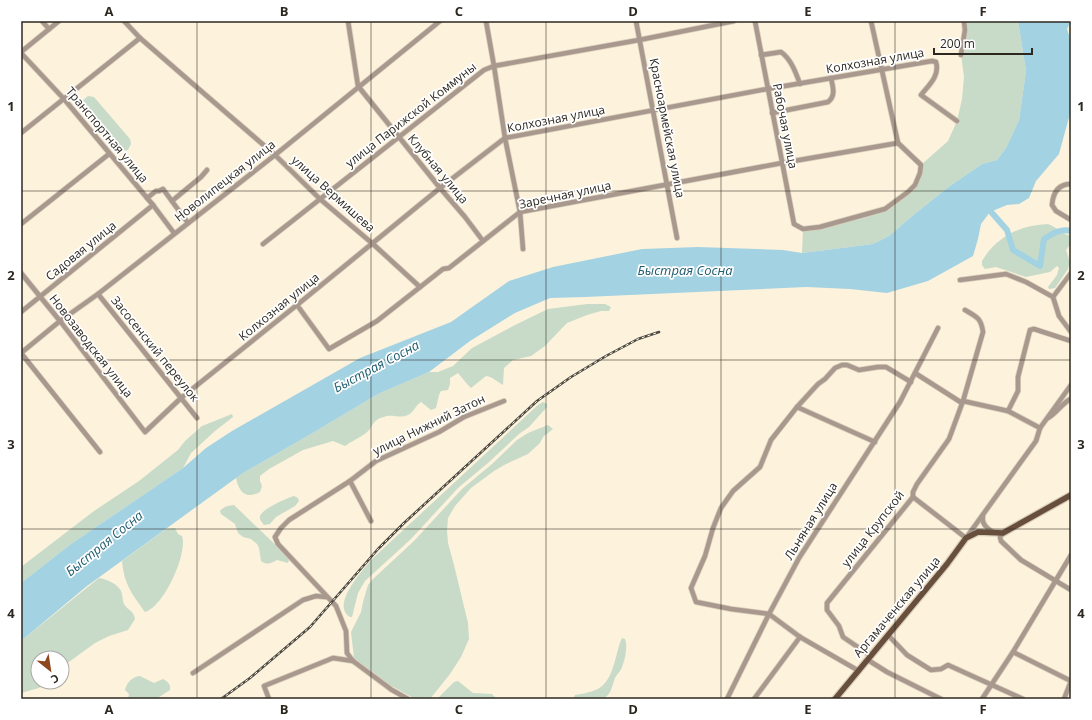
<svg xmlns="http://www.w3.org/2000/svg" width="1092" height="720" font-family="'Open Sans',sans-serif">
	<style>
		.green { fill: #c7dbc8 }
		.water { fill: #a3d2e2 }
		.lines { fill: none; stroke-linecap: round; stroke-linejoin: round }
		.river { stroke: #a3d2e2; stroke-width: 6 }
		.minor-casing { stroke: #d7ceba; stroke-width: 6 }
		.major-casing { stroke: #d7ceba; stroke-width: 8 }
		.minor { stroke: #a8988d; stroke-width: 4.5 }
		.major { stroke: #684e3c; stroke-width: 5.5 }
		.rail-casing { stroke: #4e493e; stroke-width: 2.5 }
		.rail { stroke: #fff; stroke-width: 1; stroke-dasharray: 3; stroke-linecap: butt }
		.grid { fill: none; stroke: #2c2820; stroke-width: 1; stroke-opacity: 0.55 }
		.labels { text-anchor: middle; stroke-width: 3.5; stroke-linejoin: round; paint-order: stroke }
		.street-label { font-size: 12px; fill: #2c2820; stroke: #fff }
		.water-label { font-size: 13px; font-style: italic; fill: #215d6f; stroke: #fff }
		.neatline { fill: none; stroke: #2c2820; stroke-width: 1.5 }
		.grid-label { font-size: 13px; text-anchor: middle; font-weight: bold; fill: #2c2820 }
	</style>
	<rect width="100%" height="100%" fill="#fdf2dc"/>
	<g class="green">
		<path d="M964 21H1018L1026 71 1019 120 1006 148 997 160 982 164 947 188 911 217 889 236 873 244 802 253 803 229 885 209 915 185 921 165 948 141 957 121 962 99 964 77 961 55Z"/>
		<path d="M88 96 94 97 130 139 131 144 128 150 123 151 119 149 83 106 82 101Z"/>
		<path d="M1048 224C1056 227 1064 235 1071 236V246H1069L1066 250 1070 262 1068 269 1055 288 1049 289 1048 287 1057 275 1059 268 1057 266 1050 272 1026 277 996 267 985 269 982 265V261C996 237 1020 225 1048 224Z"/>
		<path d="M587 304H605L611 307 609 311H601L587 315 567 323 545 346 531 356 513 360 504 368 503 385C496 381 493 377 486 376L471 388 468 385 458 373 450 378V384L448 390 441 391 439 395 436 408 431 410 421 402C415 405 414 414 405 416 398 418 392 414 384 417 371 420 374 427 366 433 359 438 352 441 345 446L333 441 303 450 269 469 260 476V481L262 486 260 492C246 499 239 493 236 478L243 473 311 434 378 394 429 372H438L453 366 472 348 515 325 548 309Z"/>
		<path d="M543 402 547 404V407L529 427 519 434 488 463 458 488 411 539 365 581 358 593 352 617H350C330 605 363 570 372 559L538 405Z"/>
		<path d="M232 414 233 417 215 431 191 453 183 468 71 544 21 583V567L94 511 139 481 178 450 185 441 202 426Z"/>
		<path d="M548 425 553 429 543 437 540 443 528 454 506 464 494 471 471 488 455 506 448 518 447 531 448 543 454 565 468 623 469 639 461 657 450 674 430 699H415L388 684 354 658 351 632 361 612 363 602 368 585 373 579 414 541 462 489 492 464 517 440 528 433Z"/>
		<path d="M294 496 298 498 299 501 295 506 276 517 270 524 264 525C262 522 259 520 260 516 262 509 287 498 294 496Z"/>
		<path d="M234 505 286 555 289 560 288 563 277 560C270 564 267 565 261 561L259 548 257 544 251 539 243 537 238 533 235 524 221 514 220 511C224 506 228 506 234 505Z"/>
		<path d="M175 528 178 534 182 536C188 553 164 607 145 612 132 594 124 584 122 561L166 529Z"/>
		<path d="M99 578C106 579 118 584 121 591 123 595 122 600 124 604 128 611 133 609 135 619L128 630 109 636 95 643 62 667V658H38V682H45L39 688 21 693V641Z"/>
		<path d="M622 638 625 639C628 646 625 660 622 667 621 671 617 674 615 678 612 686 611 696 602 699H576L574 697 575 695C581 694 587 693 593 691 615 684 614 655 622 638Z"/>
		<path d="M140 676 154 683 163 679C168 682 171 684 170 690L156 699H128L129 694 125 690C127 682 132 677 140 676Z"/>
		<path d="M458 681 473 693 492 694 497 699H437L454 682Z"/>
	</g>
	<path class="water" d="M1018 21H1071L1067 29 1071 41V110L1059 154 1036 181 1029 198 1019 204 1007 205 990 212 981 224 978 239 973 256 928 281 887 293 850 289 806 287 585 297 550 298 515 313 470 341 429 372 378 394 311 434 243 473 87 586 21 641V583L71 544 183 468 206 448 232 431 360 358 451 322 509 281 553 267 642 249 698 247 783 250 802 253 873 244 889 236 911 217 947 188 982 164 997 160 1006 148 1019 120 1026 71Z"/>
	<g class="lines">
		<path class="river" d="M985 205 1007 230 1013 250 1040 266 1044 239C1052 234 1061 228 1071 231"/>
		<g class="minor-casing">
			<g id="minor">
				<path d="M42 21 49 29"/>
				<path d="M124 21 140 38 193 84 275 155 320 199 373 244 420 287"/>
				<path d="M348 21 358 86 440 188 465 217 483 241"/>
				<path d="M486 21 494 66 505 138 520 212 523 249"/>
				<path d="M636 21 677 238"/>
				<path d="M755 21 794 224 803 229 820 227 885 209 908 192 915 185 920 173 921 165 898 143 871 21"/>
				<path d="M21 52 59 21"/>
				<path d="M21 53 64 99 153 205 174 233"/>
				<path d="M761 55 781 52C791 59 796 73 800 84"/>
				<path d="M961 55 965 30 964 21"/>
				<path d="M772 113 828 102C836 96 833 87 831 78"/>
				<path d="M21 133 140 38"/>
				<path d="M1071 184C1058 184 1053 193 1052 205L1056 211 1071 220"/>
				<path d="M147 198 156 191H159L163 189 188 223"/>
				<path d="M172 201 201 177 207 170"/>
				<path d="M21 224 109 154"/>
				<path d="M263 244 484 70 494 66 639 40 734 21"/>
				<path d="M21 273 60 321 145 432 181 398 297 305 440 188 505 138 767 89 932 61 936 62C940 76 929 85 921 95L957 121"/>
				<path d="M1071 273 1053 297 1059 316 1071 332"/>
				<path d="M960 280 1006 274 1026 282 1053 297"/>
				<path d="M98 294 197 418"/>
				<path d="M297 305 329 349 377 321 443 269 449 268 520 212 782 163 898 143"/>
				<path d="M21 312 153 205"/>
				<path d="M21 353 60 321 98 294 275 155 440 21"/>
				<path d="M21 353 100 452"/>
				<path d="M915 373 962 403"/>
				<path d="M963 401 1008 411 1040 428"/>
				<path d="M797 407 818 384 825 379 835 368 842 365H847L859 370 878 367H886L911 382"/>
				<path d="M1008 411 1018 391V377L1030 330 1034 329 1071 341"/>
				<path d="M1048 418C1057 413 1064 401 1071 399"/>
				<path d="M350 481 371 521"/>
				<path d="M913 497 966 538 1036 441 1040 428 1071 385"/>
				<path d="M983 516C981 523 987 529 993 532"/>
				<path d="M1003 533 1000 537 1001 541 1021 560 1071 590"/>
				<path d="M888 635 907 655 931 670 941 669 948 665 1023 699"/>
				<path d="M1013 652 1071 681"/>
				<path d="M871 656 843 637 839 626 827 610V603L913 497V492L917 484 949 439 963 401 983 332C981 318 977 317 965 310"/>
				<path d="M868 660 887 672 941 699"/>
				<path d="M859 671 800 637 769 614 731 609 696 602 691 588 705 556 713 528 721 508 733 491 760 467 771 440 797 407 875 442"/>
				<path d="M193 673 303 600 316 596 326 597"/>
				<path d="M269 699 264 686 333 658 353 661"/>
				<path d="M408 699 392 690 353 661 347 653 346 631 336 606 278 544 275 537 281 528 289 520 350 481 376 461 439 432 464 417 504 401"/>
				<path d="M727 699 769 614 799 558 900 402 938 328"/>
				<path d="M754 699 800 637"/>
				<path d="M982 699 1013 652 1071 555"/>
				<path d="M1064 699 1071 681"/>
			</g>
		</g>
		<g class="major-casing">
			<path id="major" d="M835 699 947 564 966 538 978 532 1003 533 1071 495"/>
		</g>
		<use href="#minor" class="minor"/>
		<use href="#major" class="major"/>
		<g class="rail-casing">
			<path id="rail" d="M221 699 250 678 310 627 378 549 404 523 537 401 571 377 606 356 638 339 659 332"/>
		</g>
		<use href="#rail" class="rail"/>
	</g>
	<path class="grid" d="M197 21V699M371 21V699M546 21V699M721 21V699M895 21V699M21 191H1071M21 360H1071M21 529H1071"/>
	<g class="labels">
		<g class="street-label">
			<text transform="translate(875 61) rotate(-10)" y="4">Колхозная улица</text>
			<text transform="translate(411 115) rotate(-38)" y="4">улица Парижской Коммуны</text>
			<text transform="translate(556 119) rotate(-11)" y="4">Колхозная улица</text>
			<text transform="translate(785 126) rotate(79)" y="4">Рабочая улица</text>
			<text transform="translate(667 128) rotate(79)" y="4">Красноармейская улица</text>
			<text transform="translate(107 135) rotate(50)" y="4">Транспортная улица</text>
			<text transform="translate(438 169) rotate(50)" y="4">Клубная улица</text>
			<text transform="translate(225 181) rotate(-38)" y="4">Новолипецкая улица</text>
			<text transform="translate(333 194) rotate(42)" y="4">улица Вермишева</text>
			<text transform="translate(565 195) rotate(-12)" y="4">Заречная улица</text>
			<text transform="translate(81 251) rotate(-39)" y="4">Садовая улица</text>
			<text transform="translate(279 307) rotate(-39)" y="4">Колхозная улица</text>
			<text transform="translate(91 346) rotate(52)" y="4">Новозаводская улица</text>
			<text transform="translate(155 349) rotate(51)" y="4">Засосенский переулок</text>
			<text transform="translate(429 425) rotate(-26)" y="4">улица Нижний Затон</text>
			<text transform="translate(811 521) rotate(-58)" y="4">Льняная улица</text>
			<text transform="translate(873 529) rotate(-52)" y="4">улица Крупской</text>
			<text transform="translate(897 607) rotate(-50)" y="4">Аргамаченская улица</text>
		</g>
		<g class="water-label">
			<text x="685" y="275">Быстрая Сосна</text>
			<text transform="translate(376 366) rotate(-28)" y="5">Быстрая Сосна</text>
			<text transform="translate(104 543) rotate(-39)" y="5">Быстрая Сосна</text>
		</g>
	</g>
	<rect width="1092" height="720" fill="none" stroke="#ffffff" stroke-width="44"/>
	<g transform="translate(50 670) rotate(150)"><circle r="19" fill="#ffffff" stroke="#aba9a6"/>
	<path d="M0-3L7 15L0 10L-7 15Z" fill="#8c471d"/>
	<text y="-6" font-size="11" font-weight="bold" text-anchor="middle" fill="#2c2820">С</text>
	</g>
	<path d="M934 48v6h98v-6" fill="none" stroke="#2c2820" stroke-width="2"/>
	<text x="940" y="48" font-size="12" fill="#2c2820" stroke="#ffffff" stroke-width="3" paint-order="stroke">200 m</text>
	<rect x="22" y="22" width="1048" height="676" class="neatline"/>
	<g class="grid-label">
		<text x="109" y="16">A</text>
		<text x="284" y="16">B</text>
		<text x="459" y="16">C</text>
		<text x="633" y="16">D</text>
		<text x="808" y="16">E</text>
		<text x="983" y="16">F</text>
		<text x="11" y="111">1</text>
		<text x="1081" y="111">1</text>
		<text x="11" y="280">2</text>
		<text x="1081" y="280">2</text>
		<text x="11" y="449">3</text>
		<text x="1081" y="449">3</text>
		<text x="11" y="618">4</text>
		<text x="1081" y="618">4</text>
		<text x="109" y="714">A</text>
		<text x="284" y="714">B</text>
		<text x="459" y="714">C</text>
		<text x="633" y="714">D</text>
		<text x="808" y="714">E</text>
		<text x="983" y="714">F</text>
	</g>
</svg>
